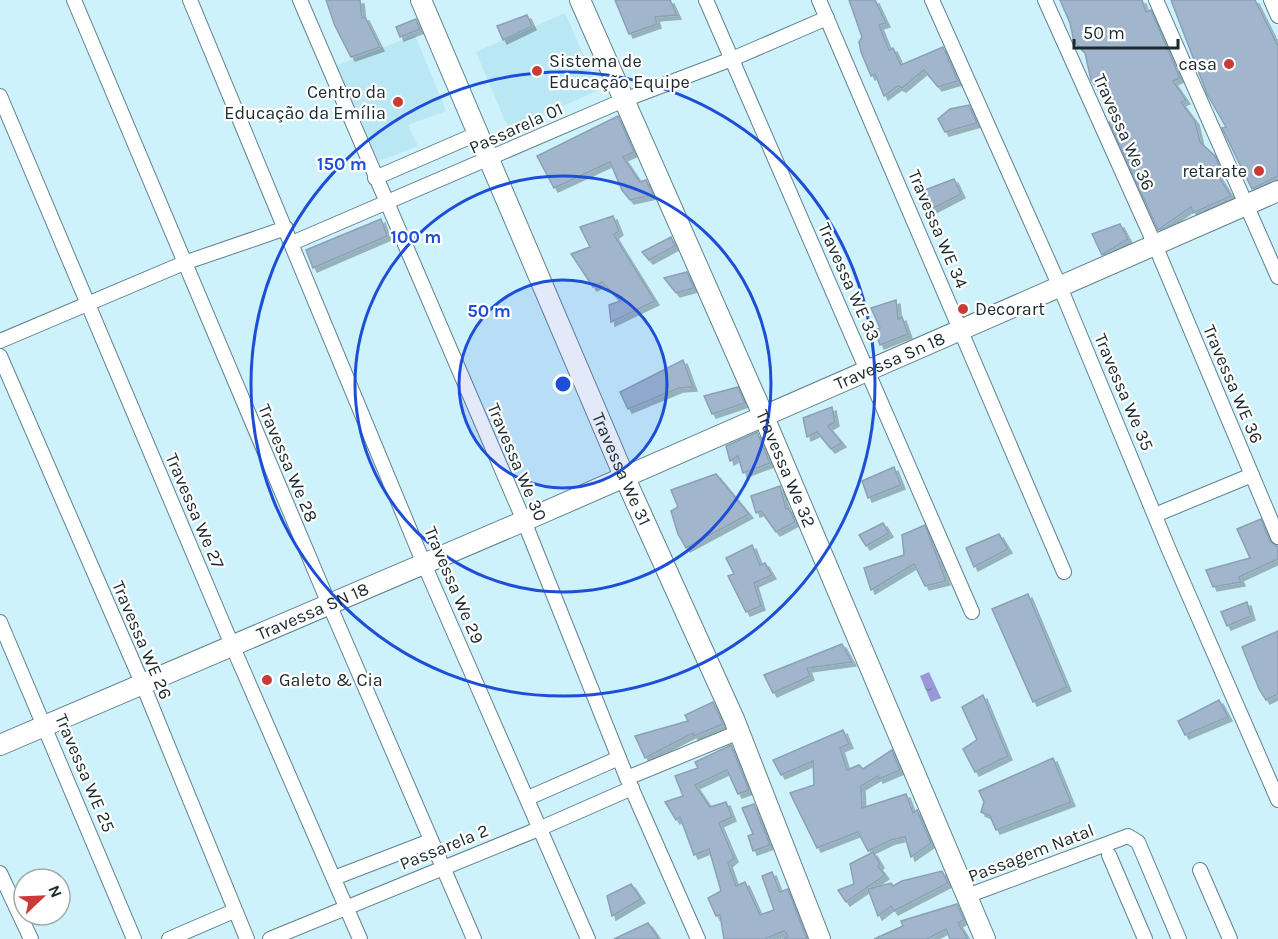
<svg xmlns="http://www.w3.org/2000/svg" width="1278" height="939" font-family="Karla,sans-serif">
	<style>
		.built { fill: #b9e7f3 }
		.water { fill: url(#water-ripples) }
		.building { fill: #a1b6cd; stroke: #8ba0b6; stroke-width: 1.5; filter: url(#shadow) }
		.lines { fill: none; stroke-linecap: round; stroke-linejoin: round }
		.street-casing { stroke: #60828b; stroke-width: 16 }
		.secondary-casing { stroke: #60828b; stroke-width: 22 }
		.street { stroke: #fff; stroke-width: 14 }
		.secondary { stroke: #fff; stroke-width: 20 }
		.ring { fill: none; stroke: #1d4ed8; stroke-width: 3 }
		.poi-dot { fill: #c93b34; stroke: #fff; stroke-width: 2 }
		.labels { text-anchor: middle; stroke-width: 4.5; stroke-linejoin: round; paint-order: stroke }
		.poi-label { font-size: 18px; fill: #1b2a2d; stroke: #fff; text-anchor: start }
		.street-label { font-size: 18px; fill: #1b2a2d; stroke: #fff }
		.centre { fill: #1d4ed8; stroke: #fff; stroke-width: 3 }
		.ring-label { font-size: 18px; text-anchor: middle; font-weight: bold; fill: #1d4ed8; stroke: #fff; stroke-width: 4.5; stroke-linejoin: round; paint-order: stroke }
	</style>
	<defs>
		<pattern id="water-ripples" width="26" height="14" patternUnits="userSpaceOnUse" patternTransform="scale(1.5)"><rect width="26" height="14" fill="#9898d8"/><path d="M2 4q2-2 4 0t4 0M15 11q2-2 4 0t4 0" fill="none" stroke="#7b7cb0"/></pattern>
		<filter id="shadow"><feDropShadow dx="4" dy="4" stdDeviation="0" flood-color="#0004"/></filter>
	</defs>
	<rect width="100%" height="100%" fill="#cdf2fc"/>
	<g class="built">
		<path d="M565 13 599 90 509 130 476 52Z"/>
		<path d="M415 35 446 111 408 125 418 146 379 161 336 66Z"/>
	</g>
	<path class="water" d="M929 672 941 698 931 702 920 676Z"/>
	<g class="building">
		<path d="M326 0H360L362 18 365 17 380 47 351 57 335 26Z"/>
		<path d="M615 0H670L677 15 655 17 657 24 629 34Z"/>
		<path d="M849 0H875L886 23 879 25 889 50 893 48 901 65 943 47 958 81 938 87 924 70 902 88 898 86 884 96 875 74 871 76 861 52 859 42 862 37Z"/>
		<path d="M1060 0H1142L1146 12 1151 10 1180 78 1173 81 1186 100 1181 102 1195 121 1200 142 1215 156 1222 173 1218 175 1231 196 1193 213 1191 207 1158 230 1109 122 1117 117 1091 80 1085 53 1074 42 1070 23Z"/>
		<path d="M1171 0H1255L1278 46V176L1252 189 1222 128 1226 127 1207 94Z"/>
		<path d="M527 15 532 26 503 40 497 26Z"/>
		<path d="M416 19 420 29 400 37 396 27Z"/>
		<path d="M969 105 977 123 945 132 938 119 950 109Z"/>
		<path d="M618 116 634 152 623 157 640 182 646 180 653 195 630 200 622 190 610 162 554 188 537 156Z"/>
		<path d="M954 179 961 194 932 209 925 190Z"/>
		<path d="M613 216 619 231 614 235 655 301 611 322 609 305 620 301 602 282 593 287 571 254 590 247 580 227Z"/>
		<path d="M381 219 387 236 313 268 306 250Z"/>
		<path d="M1120 224 1128 239 1102 255 1092 234Z"/>
		<path d="M671 237 675 246 649 260 642 252Z"/>
		<path d="M687 272 694 288 676 293 664 278Z"/>
		<path d="M896 300 898 319 902 317 908 334 880 345 875 330 880 328 871 308Z"/>
		<path d="M683 360 693 387 679 388 628 409 620 392Z"/>
		<path d="M738 387 745 403 712 414 704 396Z"/>
		<path d="M832 407 835 422 828 426 842 443 831 449 817 432 807 437 803 418Z"/>
		<path d="M757 432 770 463 743 473 738 456 730 461 726 446Z"/>
		<path d="M894 467 901 485 868 498 862 481Z"/>
		<path d="M716 474 749 514 686 548 678 534 671 511 678 507 671 490Z"/>
		<path d="M780 486 786 509 789 508 795 522 776 532 761 511 756 513 751 496Z"/>
		<path d="M1261 519 1270 541 1278 547V559L1239 577 1241 582 1213 587 1206 570 1250 558 1237 529Z"/>
		<path d="M883 523 889 533 866 546 859 535Z"/>
		<path d="M925 525 946 581 925 586 914 564 871 590 864 568 904 555 902 535Z"/>
		<path d="M999 534 1008 549 974 567 966 548Z"/>
		<path d="M752 545 760 565 765 563 772 575 754 583 761 606 746 612 728 576 734 574 726 558Z"/>
		<path d="M1028 594 1067 687 1033 702 992 609Z"/>
		<path d="M1247 602 1251 616 1227 626 1221 612Z"/>
		<path d="M1278 631V694L1266 700 1259 689 1242 647Z"/>
		<path d="M842 644 852 662 807 668 810 676 773 693 764 675Z"/>
		<path d="M983 695 1008 756 975 772 963 749 977 740 962 707Z"/>
		<path d="M1219 700 1228 717 1185 735 1178 721Z"/>
		<path d="M713 702 723 724 694 736 693 733 645 758 635 736 688 721 685 715Z"/>
		<path d="M843 730 849 744 840 748 847 770 859 765 863 769 892 750 900 770 879 779 878 776 861 786 862 808 906 794 913 813 917 810 931 843 911 857 905 837 891 840 868 851 858 832 817 848 790 793 814 785 813 761 781 775 773 760Z"/>
		<path d="M731 745 749 790 738 794 727 770 695 785 710 807 726 802 732 817 719 823 734 858 728 863 736 886 745 882 760 915 774 910 762 876 772 872 780 892 788 889 807 939H783L788 936 784 931 765 939H724L720 915 716 916 708 898 721 891 709 849 694 855 680 817 676 820 665 802 683 796 675 776 698 768 695 762Z"/>
		<path d="M1053 758 1071 802 996 830 990 816 981 812 984 802 979 791Z"/>
		<path d="M754 804 770 845 753 851 748 836 753 834 742 808Z"/>
		<path d="M873 852 880 864 878 866 885 875 846 902 838 890 854 884 850 864Z"/>
		<path d="M942 871 948 883 894 911 891 906 878 916 868 889 891 883 893 886 902 881Z"/>
		<path d="M631 884 641 899 612 916 607 896Z"/>
		<path d="M957 904 964 920 958 923 968 939H950L946 929 927 939H874L903 926 901 921Z"/>
		<path d="M648 923 659 939H614Z"/>
	</g>
	<g class="lines">
		<g class="street-casing">
			<g id="street">
				<path d="M74 0 329 604 474 939"/>
				<path d="M190 0 424 564 588 939"/>
				<path d="M300 0 524 521 627 778 698 939"/>
				<path d="M706 0 972 612"/>
				<path d="M819 0 1064 572"/>
				<path d="M932 0 1060 287 1169 550 1278 800"/>
				<path d="M1045 0 1155 245 1278 537"/>
				<path d="M1156 0 1278 277"/>
				<path d="M1271 0 1278 16"/>
				<path d="M0 96 232 645 360 939"/>
				<path d="M375 178 479 133"/>
				<path d="M292 243 624 100 732 59 827 18"/>
				<path d="M0 341 184 263 286 228"/>
				<path d="M0 356 143 685 247 939"/>
				<path d="M1155 515 1252 475"/>
				<path d="M0 622 134 939"/>
				<path d="M627 778 739 732"/>
				<path d="M528 798 619 758"/>
				<path d="M1109 855 1145 939"/>
				<path d="M1200 870 1230 939"/>
				<path d="M0 873 31 939"/>
				<path d="M334 878 430 841"/>
				<path d="M967 896 1128 836 1138 842 1179 939"/>
				<path d="M169 939 234 911"/>
				<path d="M270 939 541 828 632 788"/>
			</g>
		</g>
		<g class="secondary-casing">
			<g id="secondary">
				<path id="s1" d="M421 0 624 476 734 719 820 939"/>
				<path id="s2" d="M580 0 764 417 985 939"/>
				<path id="s3" d="M0 745 524 521 1278 191"/>
			</g>
		</g>
		<use href="#street" class="street"/>
		<use href="#secondary" class="secondary"/>
	</g>
	<circle cx="563" cy="384" r="104" fill="#1d4ed8" fill-opacity=".12"/>
	<g class="ring">
		<circle cx="563" cy="384" r="104"/>
		<circle cx="563" cy="384" r="208"/>
		<circle cx="563" cy="384" r="312"/>
	</g>
	<g class="poi-dot">
		<circle cx="1229" cy="64" r="6"/>
		<circle cx="537" cy="71" r="6"/>
		<circle cx="398" cy="102" r="6"/>
		<circle cx="1259" cy="171" r="6"/>
		<circle cx="963" cy="309" r="6"/>
		<circle cx="267" cy="680" r="6"/>
	</g>
	<g class="labels">
		<g class="poi-label">
			<text x="549" y="67">Sistema de<tspan x="549" dy="21">Educação Equipe</tspan></text>
			<text x="1217" y="70" text-anchor="end">casa</text>
			<text x="386" y="98" text-anchor="end">Centro da<tspan x="386" dy="21">Educação da Emília</tspan></text>
			<text x="1247" y="177" text-anchor="end">retarate</text>
			<text x="975" y="315">Decorart</text>
			<text x="279" y="686">Galeto &amp; Cia</text>
		</g>
		<g class="street-label">
			<text transform="translate(516 128) rotate(-24)" y="6">Passarela 01</text>
			<text transform="translate(1124 132) rotate(66)" y="6">Travessa We 36</text>
			<text transform="translate(938 229) rotate(67)" y="6">Travessa WE 34</text>
			<text transform="translate(849 282) rotate(66)" y="6">Travessa WE 33</text>
			<text dy="6" stroke="none"><textPath href="#s3" startOffset="969">Travessa Sn 18</textPath></text>
			<text transform="translate(1233 384) rotate(67)" y="6">Travessa WE 36</text>
			<text transform="translate(1124 392) rotate(67)" y="6">Travessa We 35</text>
			<text transform="translate(517 462) rotate(67)" y="6">Travessa We 30</text>
			<text transform="translate(288 463) rotate(67)" y="6">Travessa We 28</text>
			<text dy="6" stroke="none"><textPath href="#s2" startOffset="512">Travessa We 32</textPath></text>
			<text dy="6" stroke="none"><textPath href="#s1" startOffset="510">Travessa We 31</textPath></text>
			<text transform="translate(195 511) rotate(67)" y="6">Travessa We 27</text>
			<text transform="translate(454 585) rotate(67)" y="6">Travessa We 29</text>
			<text dy="6" stroke="none"><textPath href="#s3" startOffset="340">Travessa SN 18</textPath></text>
			<text transform="translate(142 640) rotate(67)" y="6">Travessa WE 26</text>
			<text transform="translate(85 773) rotate(67)" y="6">Travessa WE 25</text>
			<text transform="translate(444 847) rotate(-22)" y="6">Passarela 2</text>
			<text transform="translate(1031 853) rotate(-21)" y="6">Passagem Natal</text>
		</g>
	</g>
	<circle cx="563" cy="384" r="9" class="centre"/>
	<g class="ring-label">
		<text x="342" y="170">150 m</text>
		<text x="416" y="243">100 m</text>
		<text x="489" y="317">50 m</text>
	</g>
	<g transform="translate(42 897) rotate(67)"><circle r="28" fill="#ffffff" stroke="#a4aaab" stroke-width="1.5"/>
	<path d="M0-4.5L10 22L0 15L-10 22Z" fill="#c93b34"/>
	<text y="-9" font-size="16" font-weight="bold" text-anchor="middle" fill="#1b2a2d">N</text>
	</g>
	<path d="M1074 39v9h104v-9" fill="none" stroke="#1b2a2d" stroke-width="3"/>
	<text x="1083" y="39" font-size="18" fill="#1b2a2d" stroke="#ffffff" stroke-width="4.5" paint-order="stroke">50 m</text>
</svg>
